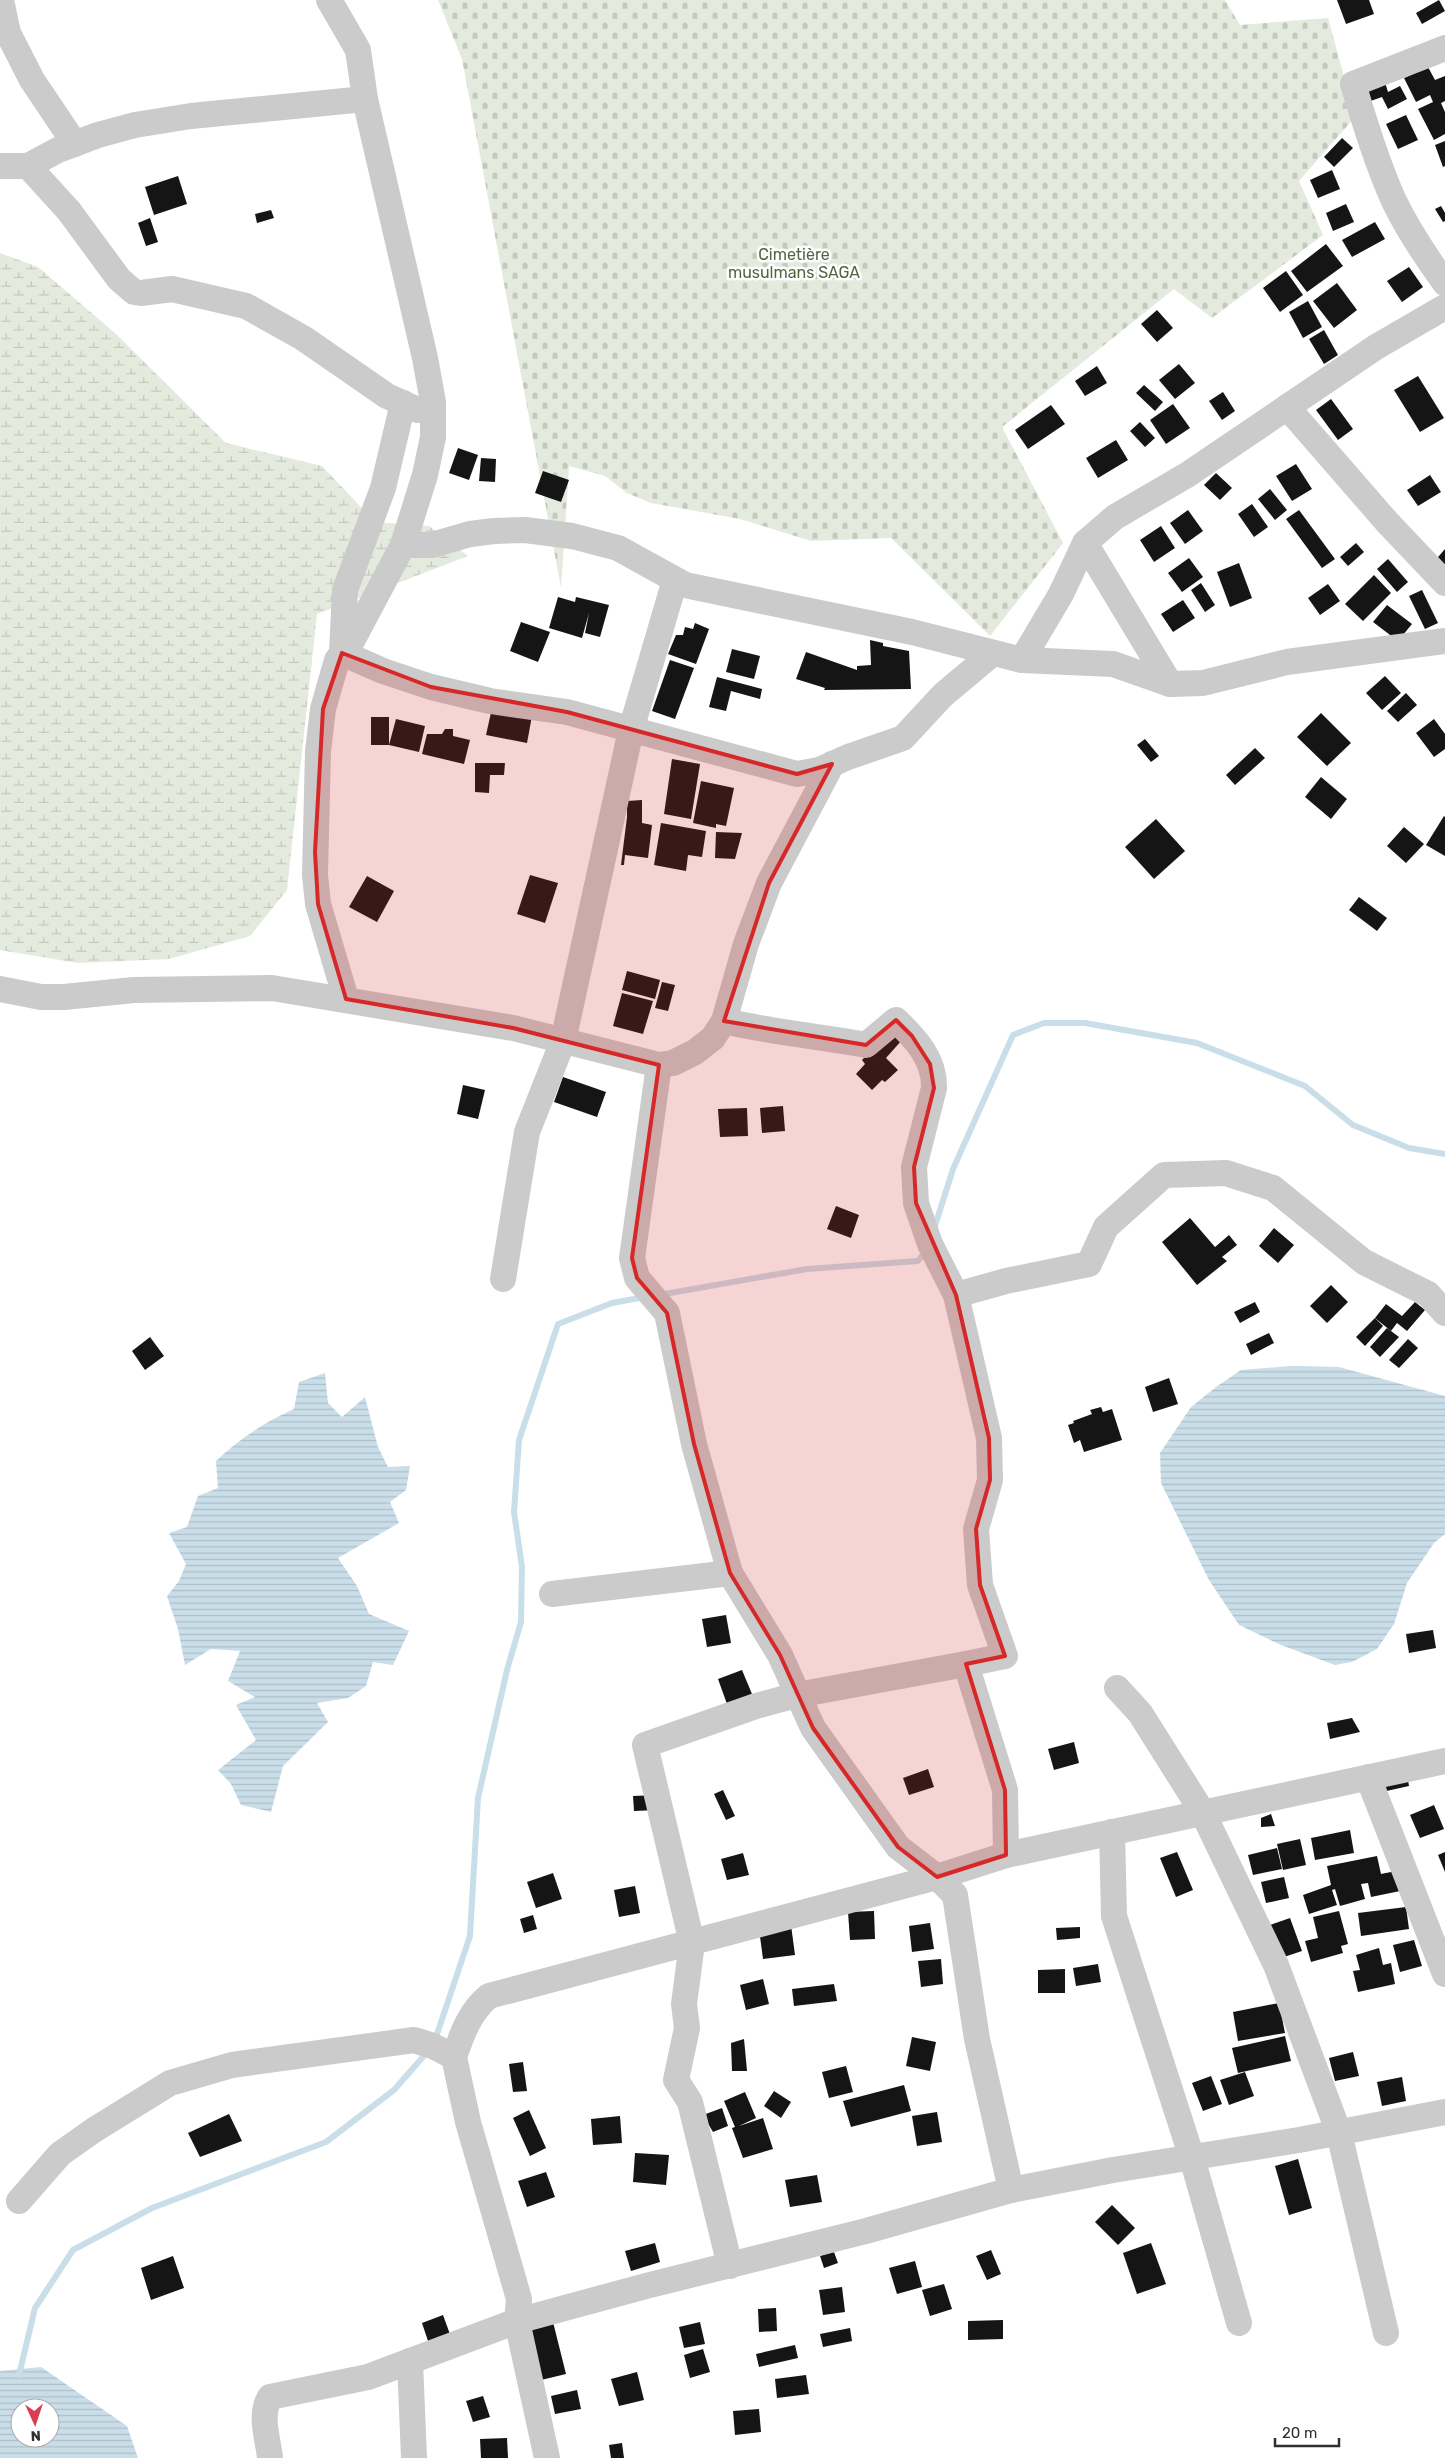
<svg xmlns="http://www.w3.org/2000/svg" width="1445" height="2458" font-family="Rubik,sans-serif">
	<style>
		.wetland { fill: url(#wetland-marsh) }
		.cemetery { fill: url(#cemetery-stones) }
		.water { fill: url(#water-rules); fill-rule: evenodd }
		.lines { fill: none; stroke-linecap: round; stroke-linejoin: round }
		.stream { stroke: #cadee9; stroke-width: 6 }
		.building { fill: #151515 }
		.minor { stroke: #cbcbcb; stroke-width: 26 }
		.marked { fill: #d62828; fill-opacity: 0.2; stroke: #d62828; stroke-width: 4; stroke-linejoin: round }
		.labels { text-anchor: middle; stroke-width: 5; stroke-linejoin: round; paint-order: stroke }
		.park-label { font-size: 16px; fill: #53663f; stroke: #fff }
	</style>
	<defs>
		<pattern id="wetland-marsh" width="20" height="14" patternUnits="userSpaceOnUse" patternTransform="scale(1.25)"><rect width="20" height="14" fill="#e4eadd"/><path d="M1 5h8M5 5V1M11 12h8M15 12V8" fill="none" stroke="#c4c9be"/></pattern>
		<pattern id="cemetery-stones" width="16" height="16" patternUnits="userSpaceOnUse" patternTransform="scale(1.25)"><rect width="16" height="16" fill="#e4eadd"/><path d="M2 7V4a2 2 0 0 1 4 0v3zM10 15v-3a2 2 0 0 1 4 0v3z" fill="#c4c9be"/></pattern>
		<pattern id="water-rules" width="6" height="5" patternUnits="userSpaceOnUse" patternTransform="scale(1.25)"><rect width="6" height="5" fill="#cadee9"/><path d="M0 2.5h6" fill="none" stroke="#aebfc8"/></pattern>
	</defs>
	<rect width="100%" height="100%" fill="#fff"/>
	<path class="wetland" d="M0 253 38 267 116 334 226 443 322 466 375 522 429 526 468 556 317 614 287 890 250 936 169 959 78 963 0 950Z"/>
	<path class="cemetery" d="M438 0H1225L1240 25 1328 18 1355 117 1299 181 1323 235 1212 318 1174 289 1002 427 1063 543 990 636 891 538 811 541 740 519 651 503 627 493 605 476 569 466 561 588 462 59Z"/>
	<g class="water">
		<path d="M1292 1366 1339 1367 1445 1396V1534L1434 1543 1407 1583 1394 1624 1377 1649 1352 1662 1335 1665 1281 1645 1239 1625 1209 1580 1161 1483 1160 1453 1191 1407 1216 1387 1241 1370Z"/>
		<path d="M325 1373 328 1403 342 1417 365 1397 378 1447 388 1467 410 1466 406 1490 390 1502 399 1523 338 1558 357 1586 369 1614 409 1631 393 1665 373 1662 366 1686 348 1698 317 1703 328 1722 283 1766 271 1812 241 1805 231 1784 218 1770 256 1740 236 1705 255 1697 228 1681 240 1651 211 1649 185 1665 178 1629 167 1596 179 1581 186 1564 169 1533 187 1527 198 1496 218 1488 216 1461C240 1438 265 1422 294 1409L299 1382Z"/>
		<path d="M41 2367 127 2426 138 2458H0V2371ZM20 2408H50V2438H20Z"/>
	</g>
	<g class="lines">
		<g class="stream">
			<path d="M934 1229 953 1169 1013 1035 1044 1023H1085L1197 1043 1305 1086 1353 1125 1409 1148 1445 1154"/>
			<path d="M659 1295 807 1269 918 1261 926 1250"/>
			<path d="M435 2040 470 1936 478 1798 507 1670 521 1622 522 1567 514 1512 519 1440 558 1324 612 1303 645 1297"/>
			<path d="M19 2375 35 2308 73 2250 152 2208 326 2142 394 2090 429 2050"/>
		</g>
	</g>
	<g class="building">
		<path d="M1337 0H1369L1374 14 1346 24Z"/>
		<path d="M1439 0 1445 11 1422 24 1416 13Z"/>
		<path d="M1428 67 1435 80 1445 76V101L1441 103 1445 112V134L1434 140 1418 109 1433 102 1430 95 1416 102 1404 78Z"/>
		<path d="M1384 79 1388 92 1400 86 1407 99 1388 109 1382 97 1365 103 1360 87Z"/>
		<path d="M1406 115 1418 140 1398 149 1386 124Z"/>
		<path d="M1342 138 1353 148 1334 167 1324 157Z"/>
		<path d="M1445 141V166L1443 167 1435 145Z"/>
		<path d="M1332 170 1340 189 1318 198 1310 180Z"/>
		<path d="M178 176 187 204 154 215 145 187Z"/>
		<path d="M1346 204 1354 222 1333 231 1326 213Z"/>
		<path d="M1441 206 1445 213V221L1443 222 1435 209Z"/>
		<path d="M271 210 274 218 257 223 255 214Z"/>
		<path d="M150 218 158 242 146 246 138 223Z"/>
		<path d="M1375 222 1385 239 1352 257 1342 240Z"/>
		<path d="M1326 244 1343 266 1307 292 1291 271Z"/>
		<path d="M1409 267 1423 287 1402 302 1387 281Z"/>
		<path d="M1286 271 1303 295 1280 312 1263 288Z"/>
		<path d="M1337 283 1357 310 1334 328 1313 301Z"/>
		<path d="M1308 301 1322 327 1303 338 1289 312Z"/>
		<path d="M1157 310 1173 328 1157 342 1141 324Z"/>
		<path d="M1324 330 1338 355 1324 364 1309 339Z"/>
		<path d="M1179 364 1195 383 1175 399 1159 380Z"/>
		<path d="M1097 366 1107 383 1085 396 1075 381Z"/>
		<path d="M1418 376 1444 418 1420 432 1394 390Z"/>
		<path d="M1144 385 1163 402 1155 411 1136 393Z"/>
		<path d="M1223 392 1235 411 1222 420 1209 401Z"/>
		<path d="M1331 399 1353 429 1338 440 1316 410Z"/>
		<path d="M1173 404 1190 428 1166 444 1150 420Z"/>
		<path d="M1051 405 1065 424 1028 449 1015 430Z"/>
		<path d="M1140 422 1155 438 1145 447 1130 431Z"/>
		<path d="M1116 440 1128 460 1098 478 1086 458Z"/>
		<path d="M458 448 478 455 469 480 449 473Z"/>
		<path d="M481 458 496 459 495 482 479 481Z"/>
		<path d="M1296 464 1312 489 1292 501 1276 476Z"/>
		<path d="M543 471 569 480 561 502 535 493Z"/>
		<path d="M1216 473 1232 488 1220 500 1204 485Z"/>
		<path d="M1430 475 1441 492 1418 506 1407 490Z"/>
		<path d="M1270 489 1287 510 1275 520 1258 499Z"/>
		<path d="M1252 504 1268 527 1254 537 1238 514Z"/>
		<path d="M1188 510 1203 531 1185 544 1170 523Z"/>
		<path d="M1299 510 1335 559 1322 568 1286 519Z"/>
		<path d="M1161 526 1175 548 1154 562 1140 540Z"/>
		<path d="M1356 543 1364 552 1348 566 1340 557Z"/>
		<path d="M1445 549V575L1432 564Z"/>
		<path d="M1189 558 1203 577 1182 592 1168 573Z"/>
		<path d="M1388 559 1408 582 1397 592 1377 569Z"/>
		<path d="M1239 563 1252 598 1230 607 1217 572Z"/>
		<path d="M1374 575 1391 593 1363 621 1345 604Z"/>
		<path d="M1201 583 1215 605 1205 612 1191 590Z"/>
		<path d="M1328 584 1340 601 1320 615 1308 598Z"/>
		<path d="M1422 590 1438 623 1425 629 1409 596Z"/>
		<path d="M558 597 575 602 576 597 609 605 600 637 585 633 589 613 582 638 549 628Z"/>
		<path d="M1183 600 1195 618 1173 632 1161 614Z"/>
		<path d="M1387 605 1412 624 1398 641 1373 622Z"/>
		<path d="M521 622 550 632 538 662 510 651Z"/>
		<path d="M695 623 709 629 696 664 668 654 676 635H683L685 627 693 629Z"/>
		<path d="M870 640 883 643V646L909 651 911 689 824 690 825 688 796 679 806 652 857 670V666L871 665Z"/>
		<path d="M732 649 760 656 754 679 726 672Z"/>
		<path d="M670 660 694 668 675 719 652 711Z"/>
		<path d="M1385 676 1401 693 1382 710 1366 693Z"/>
		<path d="M717 677 762 689 760 699 731 691 726 711 709 707Z"/>
		<path d="M1406 693 1417 705 1398 722 1387 711Z"/>
		<path d="M492 708 532 716 527 743 486 735Z"/>
		<path d="M1321 713 1351 743 1327 766 1297 737Z"/>
		<path d="M371 717H389V745L396 719 425 726 419 752 389 745H371Z"/>
		<path d="M1434 719 1445 734V749L1434 757 1416 733Z"/>
		<path d="M445 729H453V736L470 740 464 764 422 754 427 734H442Z"/>
		<path d="M1145 739 1159 756 1151 762 1137 745Z"/>
		<path d="M1255 748 1265 758 1235 785 1226 775Z"/>
		<path d="M672 759 700 764 691 819 664 814Z"/>
		<path d="M475 763H505L504 775H490L489 793 475 792Z"/>
		<path d="M1321 777 1347 799 1331 819 1305 797Z"/>
		<path d="M701 781 734 788 726 826 716 824V828L693 823Z"/>
		<path d="M642 800V823L652 825 648 858 625 855 624 865H621L627 817V801Z"/>
		<path d="M1444 816 1445 817V856L1426 845Z"/>
		<path d="M1156 819 1185 851 1154 879 1125 847Z"/>
		<path d="M661 823 706 831 702 857 688 855 686 871 654 865Z"/>
		<path d="M1404 827 1424 844 1406 863 1387 846Z"/>
		<path d="M716 832 742 833 735 859 715 858Z"/>
		<path d="M530 875 558 883 545 923 517 914Z"/>
		<path d="M367 876 394 891 377 922 349 907Z"/>
		<path d="M1359 897 1387 918 1377 931 1349 910Z"/>
		<path d="M627 971 660 980 655 999 622 990Z"/>
		<path d="M662 982 675 985 668 1011 655 1008Z"/>
		<path d="M622 993 653 1001 643 1034 613 1026Z"/>
		<path d="M891 1030 902 1040 886 1058 898 1070 885 1082 882 1080 872 1090 856 1074 865 1064 862 1060Z"/>
		<path d="M563 1077 606 1092 597 1117 554 1102Z"/>
		<path d="M463 1085 485 1090 478 1119 457 1114Z"/>
		<path d="M783 1106 785 1131 762 1133 760 1108Z"/>
		<path d="M747 1108 748 1136 720 1137 718 1109Z"/>
		<path d="M836 1206 859 1215 851 1238 827 1229Z"/>
		<path d="M1190 1218 1215 1247 1229 1235 1237 1245 1222 1257 1227 1261 1197 1285 1162 1242Z"/>
		<path d="M1274 1228 1294 1245 1278 1263 1259 1246Z"/>
		<path d="M1331 1285 1348 1302 1327 1323 1310 1306Z"/>
		<path d="M1255 1302 1260 1312 1240 1323 1234 1312Z"/>
		<path d="M1415 1302 1425 1310 1407 1331 1397 1323 1391 1331 1375 1318 1386 1304 1402 1316Z"/>
		<path d="M1375 1318 1383 1326 1365 1346 1356 1337Z"/>
		<path d="M1387 1328 1399 1337 1380 1357 1370 1347Z"/>
		<path d="M1269 1333 1274 1343 1251 1355 1246 1344Z"/>
		<path d="M150 1337 164 1356 145 1370 132 1351Z"/>
		<path d="M1408 1339 1418 1348 1399 1368 1389 1360Z"/>
		<path d="M1169 1378 1178 1404 1153 1412 1145 1387Z"/>
		<path d="M1101 1407 1103 1412 1112 1409 1122 1440 1084 1452 1080 1440 1074 1443 1068 1425 1074 1423 1073 1421 1092 1414 1090 1410Z"/>
		<path d="M726 1615 731 1643 707 1647 702 1619Z"/>
		<path d="M1433 1630 1436 1648 1409 1653 1406 1634Z"/>
		<path d="M742 1670 752 1694 727 1704 718 1679Z"/>
		<path d="M1352 1718 1360 1732 1330 1739 1327 1723Z"/>
		<path d="M1074 1742 1079 1763 1054 1770 1048 1749Z"/>
		<path d="M928 1769 934 1787 909 1795 903 1778Z"/>
		<path d="M1407 1774 1409 1786 1382 1792 1379 1781Z"/>
		<path d="M723 1790 735 1816 726 1820 714 1794Z"/>
		<path d="M656 1795 657 1810 634 1811 633 1796Z"/>
		<path d="M1434 1805 1444 1829 1420 1838 1410 1815Z"/>
		<path d="M1271 1814 1275 1826 1261 1827V1818Z"/>
		<path d="M1350 1830 1354 1853 1315 1860 1311 1838Z"/>
		<path d="M1300 1839 1306 1865 1283 1870 1277 1844Z"/>
		<path d="M1277 1848 1282 1869 1253 1875 1248 1855Z"/>
		<path d="M1177 1852 1193 1890 1176 1897 1160 1858Z"/>
		<path d="M1445 1852V1872L1438 1855Z"/>
		<path d="M743 1853 749 1875 727 1880 721 1859Z"/>
		<path d="M1377 1856 1381 1874 1401 1870 1405 1890 1371 1897 1368 1883 1361 1884 1365 1899 1340 1906 1335 1889 1332 1890 1337 1905 1309 1914 1303 1895 1331 1885 1327 1866Z"/>
		<path d="M553 1873 562 1899 536 1908 527 1882Z"/>
		<path d="M1284 1877 1289 1898 1266 1903 1261 1882Z"/>
		<path d="M635 1886 640 1913 619 1917 614 1890Z"/>
		<path d="M1406 1907 1409 1929 1361 1936 1358 1913Z"/>
		<path d="M874 1911 875 1939 850 1940 848 1912Z"/>
		<path d="M1339 1911 1348 1944 1341 1946 1343 1953 1311 1962 1305 1941 1318 1938 1313 1917Z"/>
		<path d="M533 1915 537 1929 524 1933 520 1919Z"/>
		<path d="M1290 1918 1302 1951 1278 1959 1267 1926Z"/>
		<path d="M930 1923 934 1949 912 1952 909 1926Z"/>
		<path d="M791 1925 795 1955 763 1959 759 1929Z"/>
		<path d="M1080 1927V1938L1057 1940 1056 1928Z"/>
		<path d="M1414 1940 1422 1966 1400 1972 1393 1945Z"/>
		<path d="M1379 1948 1383 1965 1391 1963 1395 1984 1358 1992 1353 1971 1360 1970 1356 1955Z"/>
		<path d="M941 1959 943 1984 921 1987 918 1961Z"/>
		<path d="M1098 1964 1101 1982 1076 1986 1073 1968Z"/>
		<path d="M1065 1969V1993H1038V1970Z"/>
		<path d="M763 1979 769 2004 746 2010 740 1985Z"/>
		<path d="M834 1984 837 2001 794 2006 792 1989Z"/>
		<path d="M1279 2003 1285 2033 1238 2041 1233 2012Z"/>
		<path d="M1285 2036 1291 2061 1238 2073 1232 2048Z"/>
		<path d="M912 2037 936 2042 930 2071 906 2066Z"/>
		<path d="M744 2039 747 2071H732L731 2043Z"/>
		<path d="M1353 2052 1359 2076 1335 2081 1329 2058Z"/>
		<path d="M523 2062 527 2091 513 2092 509 2064Z"/>
		<path d="M846 2066 853 2092 829 2098 822 2072Z"/>
		<path d="M1245 2072 1254 2096 1229 2105 1220 2080Z"/>
		<path d="M1211 2076 1222 2104 1203 2111 1192 2083Z"/>
		<path d="M1402 2077 1406 2101 1382 2106 1377 2082Z"/>
		<path d="M904 2085 911 2111 851 2127 843 2101Z"/>
		<path d="M774 2091 791 2102 781 2118 764 2106Z"/>
		<path d="M745 2092 756 2118 739 2126 763 2118 773 2149 743 2158 732 2128 735 2127 724 2101Z"/>
		<path d="M722 2108 728 2126 713 2132 703 2115Z"/>
		<path d="M529 2110 546 2148 530 2156 513 2118Z"/>
		<path d="M937 2112 942 2142 917 2146 912 2116Z"/>
		<path d="M229 2114 242 2141 200 2157 188 2133Z"/>
		<path d="M620 2116 622 2143 593 2145 591 2119Z"/>
		<path d="M635 2153 669 2155 666 2185 633 2182Z"/>
		<path d="M1298 2159 1312 2208 1289 2215 1275 2166Z"/>
		<path d="M546 2172 555 2197 527 2207 518 2181Z"/>
		<path d="M817 2175 822 2202 790 2207 785 2180Z"/>
		<path d="M1112 2205 1135 2228 1118 2245 1095 2222Z"/>
		<path d="M655 2243 660 2262 631 2271 625 2251Z"/>
		<path d="M1151 2243 1166 2284 1137 2294 1123 2253Z"/>
		<path d="M991 2250 1001 2274 987 2280 976 2256Z"/>
		<path d="M834 2252 838 2263 824 2268 820 2256Z"/>
		<path d="M173 2256 184 2288 151 2300 141 2268Z"/>
		<path d="M915 2261 922 2287 897 2294 889 2268Z"/>
		<path d="M944 2284 952 2309 930 2316 922 2290Z"/>
		<path d="M842 2287 845 2312 823 2315 819 2290Z"/>
		<path d="M776 2308 777 2331 759 2332 758 2309Z"/>
		<path d="M443 2315 451 2337 429 2344 422 2323Z"/>
		<path d="M1003 2320V2339L968 2340V2321Z"/>
		<path d="M553 2322 566 2374 541 2380 529 2329Z"/>
		<path d="M700 2322 705 2344 684 2348 679 2327Z"/>
		<path d="M850 2328 852 2341 823 2347 820 2334Z"/>
		<path d="M795 2345 798 2358 759 2367 756 2354Z"/>
		<path d="M703 2349 710 2372 690 2378 684 2355Z"/>
		<path d="M637 2372 644 2400 619 2406 611 2379Z"/>
		<path d="M806 2375 809 2394 777 2398 775 2379Z"/>
		<path d="M577 2390 581 2409 555 2414 551 2396Z"/>
		<path d="M483 2396 490 2417 473 2422 466 2401Z"/>
		<path d="M759 2409 761 2432 735 2435 733 2411Z"/>
		<path d="M507 2438 508 2458H481L480 2439Z"/>
		<path d="M622 2443 624 2458H611L609 2445Z"/>
	</g>
	<g class="lines">
		<g class="minor">
			<path d="M1 0 8 33 32 80 75 144"/>
			<path d="M329 0 358 50 365 99 425 358 433 402V437L425 475 403 545 352 641 337 660 323 709 318 751 315 875 318 904 346 999"/>
			<path d="M1445 48 1353 84C1365 123 1377 163 1394 201 1408 230 1426 257 1445 283"/>
			<path d="M0 166H28L58 150 98 135 135 125 191 116 365 99"/>
			<path d="M28 166 69 211 119 279 134 292 141 293 172 289 246 306 303 338 387 396 418 410"/>
			<path d="M403 403 383 488 345 590 342 653 383 671 431 687 490 701 567 712 797 774 819 770 848 757 903 738 943 695 993 653"/>
			<path d="M1287 407 1387 522 1445 583"/>
			<path d="M1085 543 1170 684"/>
			<path d="M403 545H432L470 534 494 531 525 530 572 536 618 548 685 585 912 632 1022 660 1113 664 1170 684 1203 683 1287 662 1445 641"/>
			<path d="M1022 660 1061 594 1085 543 1115 517 1187 475 1376 347 1445 307"/>
			<path d="M0 989 41 997H64L134 990 272 988 513 1028 659 1065 673 1063 695 1052 713 1038 724 1021 746 944 769 883 832 764"/>
			<path d="M724 1021C771 1032 818 1036 866 1045L896 1020C916 1039 935 1060 934 1088L914 1167 916 1203 930 1244 956 1295 989 1438 990 1480 976 1529 980 1585 1005 1656 966 1664 1005 1790 1006 1855"/>
			<path d="M659 1065 632 1258 637 1278 667 1313 694 1444 730 1573 780 1655 813 1728 898 1847 937 1877 955 1895 977 2039 1011 2190"/>
			<path d="M503 1279 527 1132 563 1041 631 730 675 580"/>
			<path d="M956 1295 1006 1281 1089 1264 1106 1227 1164 1175 1226 1173 1273 1188 1364 1262 1428 1294 1445 1313"/>
			<path d="M552 1594 730 1573"/>
			<path d="M1117 1688 1140 1713 1203 1813 1276 1965 1339 2133 1386 2333"/>
			<path d="M1368 1777 1445 1974"/>
			<path d="M1112 1832 1114 1916 1192 2158 1239 2323"/>
			<path d="M454 2057C462 2034 470 2011 489 1996L937 1877 1006 1855 1445 1761"/>
			<path d="M19 2201 60 2154 94 2130 170 2083 232 2065 414 2040 433 2046 454 2057 468 2122 519 2299 517 2321 547 2458"/>
			<path d="M730 2266 690 2102 676 2080 687 2028 684 2004 692 1943 645 1745 756 1706 797 1695 966 1664"/>
			<path d="M410 2361 414 2458"/>
			<path d="M270 2458C268 2438 259 2415 270 2397L368 2377 517 2321 646 2286 866 2231 1011 2190 1113 2170 1299 2140 1445 2112"/>
		</g>
	</g>
	<path class="marked" d="M342 653 431 687 567 712 797 774 832 764 769 883 724 1021 866 1045 896 1020 912 1036 930 1064 934 1088 914 1167 916 1203 956 1295 989 1438 990 1480 976 1529 980 1585 1005 1656 966 1664 1005 1790 1006 1855 937 1877 898 1847 813 1728 780 1655 730 1573 694 1444 667 1313 637 1278 632 1258 659 1065 513 1028 346 999 318 904 315 852 323 709Z"/>
	<g class="labels">
		<g class="park-label">
			<text x="794" y="260">Cimetière<tspan x="794" dy="18">musulmans SAGA</tspan></text>
		</g>
	</g>
	<g transform="translate(35 2423) rotate(177)"><circle r="24" fill="#ffffff" stroke="#ababab"/>
	<path d="M0-4L9 19L0 12L-9 19Z" fill="#d73e4f"/>
	<text y="-8" font-size="14" font-weight="bold" text-anchor="middle" fill="#2e2e2e">N</text>
	</g>
	<path d="M1275 2438v8h64v-8" fill="none" stroke="#2e2e2e" stroke-width="2.5"/>
	<text x="1282" y="2438" font-size="15" fill="#2e2e2e" stroke="#ffffff" stroke-width="4" paint-order="stroke">20 m</text>
</svg>
